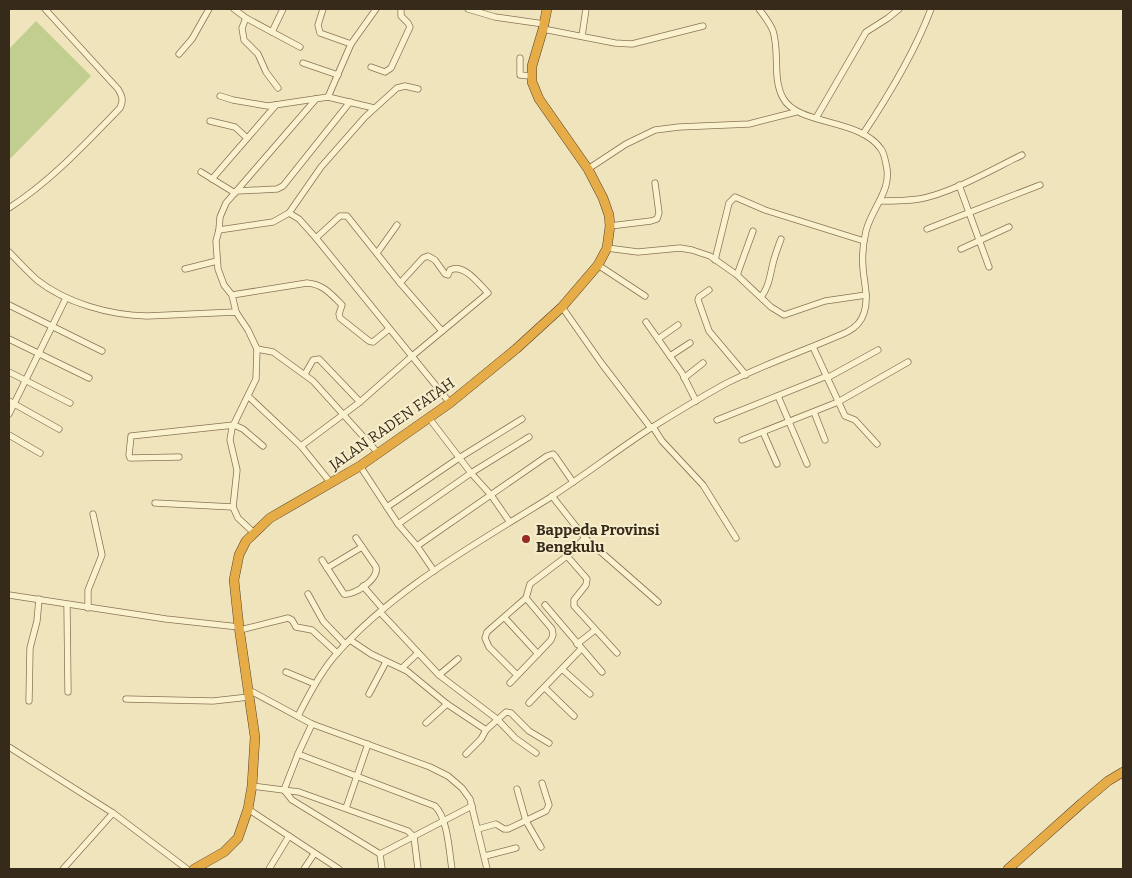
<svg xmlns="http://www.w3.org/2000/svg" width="1132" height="878" font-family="Bitter,serif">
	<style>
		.grass { fill: #c1ce90 }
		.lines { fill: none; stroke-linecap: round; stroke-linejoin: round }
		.minor-casing { stroke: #887455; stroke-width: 7 }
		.highway-casing { stroke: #55412a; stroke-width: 10 }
		.minor { stroke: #faf1cf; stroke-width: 5.5 }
		.highway { stroke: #e5ac47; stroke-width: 9 }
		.poi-dot { fill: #992b22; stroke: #f7eecc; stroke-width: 2 }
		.labels { text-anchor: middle; stroke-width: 4; stroke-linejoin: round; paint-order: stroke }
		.street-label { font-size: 15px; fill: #362a1b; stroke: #f7eecc }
		.poi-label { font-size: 15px; font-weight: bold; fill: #362a1b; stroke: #f7eecc; text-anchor: start }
	</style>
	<rect width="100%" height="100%" fill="#f0e4bc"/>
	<path class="grass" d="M36 21 91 76 9 160V49Z"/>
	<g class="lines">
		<g class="minor-casing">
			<g id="minor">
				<path d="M234 9 246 18 300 47"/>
				<path d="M323 9 318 25 320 33 351 44"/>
				<path d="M468 9 495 17 544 24"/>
				<path d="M246 18 242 28 244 40 258 54 266 72 278 88"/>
				<path d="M543 29 615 43 632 44 703 26"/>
				<path d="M272 32 283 9"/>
				<path d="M582 36 586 9"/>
				<path d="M179 54 192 39 209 9"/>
				<path d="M520 58V75L531 76"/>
				<path d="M303 63 338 75"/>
				<path d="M371 67 385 72 391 68 410 27 408 23 401 16V9"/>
				<path d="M220 96 233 100 268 106 328 97 374 108"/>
				<path d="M328 97 351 44 376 9"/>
				<path d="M816 118 866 32 888 18 899 9"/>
				<path d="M210 121 235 127 247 138"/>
				<path d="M863 134C889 95 914 54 931 9"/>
				<path d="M588 169 626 144 655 130 679 127 749 124 796 112"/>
				<path d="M201 172 235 193"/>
				<path d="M212 179 276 105"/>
				<path d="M959 185 989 267"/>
				<path d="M237 191 277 189 283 186 350 102"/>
				<path d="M880 201C893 201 906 201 919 199 950 194 993 169 1022 155"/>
				<path d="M9 208C51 181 85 144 120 108 124 100 122 96 118 89L45 9"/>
				<path d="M289 213 321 167 365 117 397 88 405 86 418 89"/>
				<path d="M610 226 651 221 657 219 659 213 655 183"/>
				<path d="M927 229 1040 185"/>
				<path d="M219 230 220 217 226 203 316 99"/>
				<path d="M316 238 340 216H347L401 284 442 331"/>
				<path d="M607 248 638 252 680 248 692 250 710 256 737 275 771 307 784 315 825 301 866 295"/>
				<path d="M961 249 1009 227"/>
				<path d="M9 252C18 261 27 271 37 280 66 303 109 315 147 316L236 312 248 330 257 349 256 379 232 428 230 440 237 470 233 507 238 518 253 532"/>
				<path d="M377 253 397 225"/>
				<path d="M715 260 729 203 735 197 765 210 864 241"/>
				<path d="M598 265 645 296"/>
				<path d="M185 269 217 261"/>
				<path d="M737 275 753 231"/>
				<path d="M709 290 699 297 698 300 709 331 746 375"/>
				<path d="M232 295 307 283C323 284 331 294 342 305L339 314 340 318 369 341 373 342 389 329"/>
				<path d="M761 297C769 287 770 275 773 263 775 255 778 247 781 239"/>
				<path d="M9 305 102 351"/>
				<path d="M562 307 602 364 651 428"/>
				<path d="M236 312 232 295 224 285 218 269 216 241 219 230 273 222 289 213 299 219 316 238 450 403"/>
				<path d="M646 322 682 373 696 401"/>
				<path d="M9 339 89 378"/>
				<path d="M658 339 678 325"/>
				<path d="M813 347 845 416 855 420 877 444"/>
				<path d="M257 349 273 352 313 381 378 453"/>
				<path d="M670 356 690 343"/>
				<path d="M9 372 70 403"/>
				<path d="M305 374 313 360 319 359 360 402"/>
				<path d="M684 378 703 363"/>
				<path d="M827 378 878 350"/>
				<path d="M248 396 301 446 331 483"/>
				<path d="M778 396 807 464"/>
				<path d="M9 401 59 429"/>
				<path d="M814 412 825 440"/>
				<path d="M9 414 66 298"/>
				<path d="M429 418 471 473 491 495 509 521"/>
				<path d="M717 420 827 376"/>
				<path d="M653 427 662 441 703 485 736 538"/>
				<path d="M763 432 777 464"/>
				<path d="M9 435 40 453"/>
				<path d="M742 440 838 402 908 362"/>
				<path d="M301 446 360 402 411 357 488 293C479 284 464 263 450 270L448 275 445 274 435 260 428 256 423 258 400 283"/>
				<path d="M179 457 130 458 129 455 131 436 234 425 243 429 263 446"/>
				<path d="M360 466 398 524 417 546 434 571"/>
				<path d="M552 496 585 538 658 602"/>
				<path d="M155 503 233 507"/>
				<path d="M387 507 459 458 522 419"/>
				<path d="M398 524 471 473 529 437"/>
				<path d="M417 546 547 456 553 454 555 456 573 482"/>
				<path d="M567 556 587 579 586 585 574 600V606L617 653"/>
				<path d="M322 560 344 594C354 596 379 579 376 567L356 538"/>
				<path d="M327 568 362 547"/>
				<path d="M363 586 383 609"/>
				<path d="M308 594 323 621 345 644"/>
				<path d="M9 595 166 619 239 627"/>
				<path d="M67 605 68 692"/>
				<path d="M545 605 602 672"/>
				<path d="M88 608V590L102 555 93 514"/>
				<path d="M380 612 439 675 497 719 515 738 536 753"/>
				<path d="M505 618 538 654"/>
				<path d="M240 630 288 618 292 620 296 627 312 630 337 653"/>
				<path d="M350 640 371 654 407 671 447 704 486 730"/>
				<path d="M577 644 595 630"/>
				<path d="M402 668 418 653"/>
				<path d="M562 669 590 694"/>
				<path d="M286 672 315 684"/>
				<path d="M439 675 458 659"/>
				<path d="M517 675 489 647 485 638 487 632 526 598"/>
				<path d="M510 683 551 640 553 635 552 629 526 598 530 584 567 556 585 538"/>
				<path d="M545 688 574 716"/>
				<path d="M249 690 312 724 430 767 448 776 462 788 470 799 487 869"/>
				<path d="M369 694 386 662"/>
				<path d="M126 699 213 701 249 697"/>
				<path d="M29 701 30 648 37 621 39 599"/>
				<path d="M529 703 581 649"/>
				<path d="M298 716C308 696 319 675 333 658 391 590 476 544 551 497 585 475 617 450 651 428 675 413 700 398 725 384 764 364 807 350 847 332 855 328 861 323 864 313 869 298 864 283 863 268 862 256 863 243 866 231 872 207 893 190 886 164 885 159 884 153 881 149 860 118 798 126 783 98 772 78 780 53 773 31 770 23 764 16 759 9"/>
				<path d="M426 723 447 704"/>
				<path d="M312 724 298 754 284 790 292 800 380 854 472 806"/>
				<path d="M9 747 113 813 187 869"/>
				<path d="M298 754 435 806C448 819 449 851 452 869"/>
				<path d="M466 754 481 739 486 730 506 712 511 713 529 731 549 743"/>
				<path d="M252 786 299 792 408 831 414 837 418 869"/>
				<path d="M517 789 526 821 541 847"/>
				<path d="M346 808 368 744"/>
				<path d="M248 809 339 869"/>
				<path d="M478 829 496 824 504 829H508L546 811 549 805 542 783"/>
				<path d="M380 854 382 869"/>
				<path d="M485 856 516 848"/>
				<path d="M63 869 113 813"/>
				<path d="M269 869 289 836"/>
				<path d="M304 869 314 854"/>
			</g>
		</g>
		<g class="highway-casing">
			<g id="highway">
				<path d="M194 869 224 852 238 838 248 809 252 786 255 737 239 627 234 580 239 555 246 541 270 518 360 466 450 403 516 349 562 307 598 265 607 248 610 226 609 215 603 198 588 169 539 99 532 82V66L543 29 547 9"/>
				<path d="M1008 869 1082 803 1108 781 1123 772"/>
			</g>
		</g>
		<use href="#minor" class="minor"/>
		<use href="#highway" class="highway"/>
	</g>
	<circle class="poi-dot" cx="526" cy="539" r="5"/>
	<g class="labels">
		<g class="street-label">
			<text transform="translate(392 424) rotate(-35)" y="5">JALAN RADEN FATAH</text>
		</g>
		<g class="poi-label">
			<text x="536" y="535">Bappeda Provinsi<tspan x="536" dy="17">Bengkulu</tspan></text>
		</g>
	</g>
	<rect width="1132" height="878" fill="none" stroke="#362a1b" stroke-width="20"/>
</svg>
